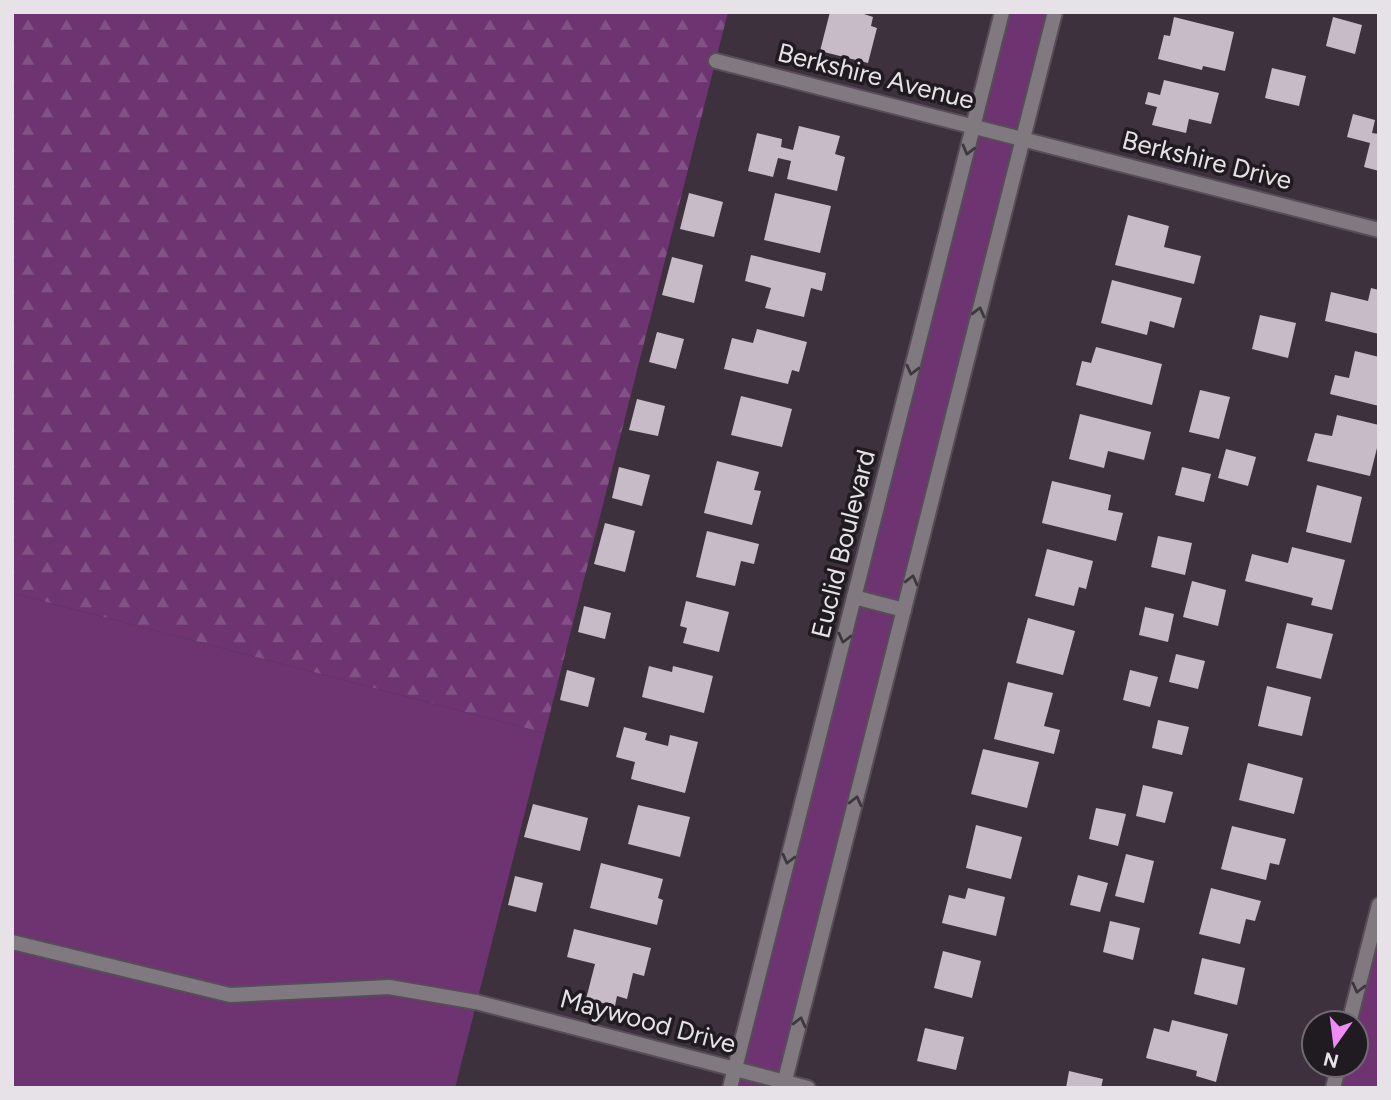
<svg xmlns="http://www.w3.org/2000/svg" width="1391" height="1100" font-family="Figtree,sans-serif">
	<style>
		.grass { fill: #6d3471 }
		.forest { fill: url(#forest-firs) }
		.building { fill: #c8bbc8 }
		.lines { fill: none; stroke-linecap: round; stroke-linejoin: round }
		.lane-casing { stroke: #574d58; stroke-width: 18 }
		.street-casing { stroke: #574d58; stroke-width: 18 }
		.lane { stroke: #807a80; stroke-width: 14 }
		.street { stroke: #807a80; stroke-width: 14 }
		.oneway { stroke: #3d383d }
		.labels { text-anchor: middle; stroke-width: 7; stroke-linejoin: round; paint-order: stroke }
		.street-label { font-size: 26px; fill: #e7e1e8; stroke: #201b20 }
	</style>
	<defs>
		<pattern id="forest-firs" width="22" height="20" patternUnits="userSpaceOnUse" patternTransform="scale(1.75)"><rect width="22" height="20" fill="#6d3471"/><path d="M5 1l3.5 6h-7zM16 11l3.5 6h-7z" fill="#825185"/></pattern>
	</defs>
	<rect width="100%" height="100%" fill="#3c313c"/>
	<g class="grass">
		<path d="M1002 12H1055L783 1088H730Z"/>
		<path d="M12 593 545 733 455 1088H12Z"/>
		<path d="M1379 905V1088H1333L1339 1065H1356V1023Z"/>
	</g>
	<path class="forest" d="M12 12H728L545 733 12 593Z"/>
	<g class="building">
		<path d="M830 12H865L864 14 873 17 871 26 877 28 868 63 820 51Z"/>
		<path d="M1174 17 1234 32 1225 71 1203 66 1202 70 1158 59 1164 35 1170 36Z"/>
		<path d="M1333 17 1362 25 1355 54 1326 46Z"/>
		<path d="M1272 68 1306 76 1299 106 1265 98Z"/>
		<path d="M1164 80 1219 93 1211 124 1189 119 1186 133 1152 125 1157 107 1145 104 1148 92 1160 95Z"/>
		<path d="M1353 114 1375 120 1372 133 1379 134V171L1364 167 1370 143 1347 137Z"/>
		<path d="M799 126 840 136 835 154 845 157 837 191 787 179 791 161 778 158 773 177 748 171 757 133 782 139 781 147 793 150Z"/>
		<path d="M689 193 723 202 714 237 680 229Z"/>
		<path d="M775 193 831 206 820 253 764 240Z"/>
		<path d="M1128 215 1169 226 1164 247 1201 256 1194 284 1115 265Z"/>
		<path d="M751 255 826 273 822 291 811 288 804 317 765 308 771 288 745 281Z"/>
		<path d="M672 257 703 265 694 303 662 295Z"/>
		<path d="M1112 280 1182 298 1174 328 1150 321 1147 335 1101 323Z"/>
		<path d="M1371 288 1379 290V334L1325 321 1331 292 1368 301Z"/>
		<path d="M1260 315 1296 323 1288 358 1252 349Z"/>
		<path d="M757 329 807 342 799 372 792 370 788 384 724 369 732 338 753 343Z"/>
		<path d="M657 332 684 339 676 369 649 362Z"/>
		<path d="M1096 347 1162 364 1152 405 1076 385 1082 361 1091 363Z"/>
		<path d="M1355 351 1379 357V406L1330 394 1335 375 1349 378Z"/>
		<path d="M1200 390 1230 397 1219 439 1189 432Z"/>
		<path d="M741 396 792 409 782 447 731 435Z"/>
		<path d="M637 399 665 406 658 436 629 430Z"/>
		<path d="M1080 414 1151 432 1144 460 1108 451 1104 468 1069 459Z"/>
		<path d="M1337 415 1379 425V440L1370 476 1307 461 1315 433 1332 436Z"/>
		<path d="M1226 449 1256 457 1248 486 1218 478Z"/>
		<path d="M717 461 759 472 754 490 761 491 752 525 704 513Z"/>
		<path d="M619 467 650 475 642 506 612 498Z"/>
		<path d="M1182 467 1211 474 1204 502 1175 495Z"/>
		<path d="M1052 481 1111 495 1108 510 1123 513 1116 541 1042 523Z"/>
		<path d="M1317 485 1362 497 1351 543 1306 532Z"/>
		<path d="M605 523 635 531 625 572 594 564Z"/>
		<path d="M707 531 759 544 754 564 741 561 735 586 696 577Z"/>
		<path d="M1158 536 1192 543 1185 575 1151 567Z"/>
		<path d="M1292 547 1345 560 1332 610 1311 605 1313 598 1245 581 1252 554 1288 563Z"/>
		<path d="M1047 549 1093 561 1086 589 1079 587 1074 606 1035 596Z"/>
		<path d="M1192 581 1226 590 1218 626 1183 617Z"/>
		<path d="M686 601 729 612 719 652 683 643 687 628 680 626Z"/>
		<path d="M584 606 611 613 605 639 578 632Z"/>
		<path d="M1145 607 1174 614 1168 642 1139 635Z"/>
		<path d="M1028 618 1075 631 1063 675 1016 663Z"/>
		<path d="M1287 623 1333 634 1321 679 1276 668Z"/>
		<path d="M1176 654 1205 661 1198 689 1169 682Z"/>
		<path d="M649 666 672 672 673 666 713 676 704 713 642 697Z"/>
		<path d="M567 670 595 678 588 707 560 700Z"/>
		<path d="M1130 670 1158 677 1150 707 1123 700Z"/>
		<path d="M1008 682 1053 693 1044 726 1060 730 1054 754 994 739Z"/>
		<path d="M1267 686 1311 697 1302 736 1258 726Z"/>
		<path d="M1158 720 1189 727 1182 755 1152 748Z"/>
		<path d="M624 727 647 733 645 740 668 746 670 735 698 742 685 793 631 779 635 762 616 757Z"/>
		<path d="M983 749 1039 762 1027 808 971 794Z"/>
		<path d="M1248 763 1303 778 1294 814 1239 800Z"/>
		<path d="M1143 785 1173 792 1165 823 1136 816Z"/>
		<path d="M533 804 588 818 580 851 524 837Z"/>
		<path d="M638 805 690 817 680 857 628 844Z"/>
		<path d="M1096 808 1126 814 1118 846 1089 839Z"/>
		<path d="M976 825 1022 837 1011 879 966 868Z"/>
		<path d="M1232 826 1286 839 1279 865 1270 863 1266 880 1221 869Z"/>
		<path d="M1126 854 1154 861 1144 903 1115 896Z"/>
		<path d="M601 863 663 879 658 898 663 900 657 925 590 908Z"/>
		<path d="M1078 875 1108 883 1100 912 1070 905Z"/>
		<path d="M515 876 543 883 536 912 508 905Z"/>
		<path d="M968 888 1005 897 996 936 942 923 949 895 965 899Z"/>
		<path d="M1211 888 1261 901 1255 921 1246 919 1240 944 1199 934Z"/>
		<path d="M1110 921 1140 928 1133 960 1103 952Z"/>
		<path d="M574 929 651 948 644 976 633 973 627 999 617 996 615 1006 586 999 595 964 567 957Z"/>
		<path d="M943 951 981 961 972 998 934 988Z"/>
		<path d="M1202 958 1245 968 1237 1005 1194 994Z"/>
		<path d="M1172 1020 1228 1034 1216 1082 1196 1076 1197 1071 1146 1058 1154 1028 1169 1032Z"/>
		<path d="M925 1028 964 1037 956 1070 917 1061Z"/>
		<path d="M1069 1071 1103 1079 1101 1088H1066Z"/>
	</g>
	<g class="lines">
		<g class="lane-casing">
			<path id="lane" d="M12 942 230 995 389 987 476 1002"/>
		</g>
		<g class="street-casing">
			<g id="street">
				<path d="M716 61 1379 230"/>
				<path d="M854 597 904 610"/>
				<path d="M476 1002 808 1088"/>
				<path d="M1349 1023 1379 905"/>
				<path d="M730 1088 1002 12"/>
				<path d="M783 1088 1055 12"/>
				<path d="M1333 1088 1339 1065"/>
			</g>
		</g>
		<use href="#lane" class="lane"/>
		<use href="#street" class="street"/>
	</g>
	<defs><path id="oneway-chevron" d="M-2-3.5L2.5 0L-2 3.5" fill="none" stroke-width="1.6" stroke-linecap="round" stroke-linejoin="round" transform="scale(1.75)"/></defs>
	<g class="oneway">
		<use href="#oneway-chevron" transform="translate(968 150) rotate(105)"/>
		<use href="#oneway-chevron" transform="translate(979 312) rotate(-76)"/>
		<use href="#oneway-chevron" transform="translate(912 370) rotate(104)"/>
		<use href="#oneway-chevron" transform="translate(912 580) rotate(-76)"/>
		<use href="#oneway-chevron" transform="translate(844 638) rotate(104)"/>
		<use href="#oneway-chevron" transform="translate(856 801) rotate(-76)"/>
		<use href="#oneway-chevron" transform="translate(788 859) rotate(104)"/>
		<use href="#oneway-chevron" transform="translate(1358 988) rotate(104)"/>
		<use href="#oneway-chevron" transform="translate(800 1022) rotate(-76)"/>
	</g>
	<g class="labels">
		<g class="street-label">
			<text transform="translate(876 76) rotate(14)" y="9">Berkshire Avenue</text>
			<text transform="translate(1207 160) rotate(14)" y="9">Berkshire Drive</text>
			<text transform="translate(843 544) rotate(-76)" y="9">Euclid Boulevard</text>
			<text transform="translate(648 1021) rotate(15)" y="9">Maywood Drive</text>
		</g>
	</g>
	<rect width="1391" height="1100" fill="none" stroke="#e7e1e8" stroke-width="28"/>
	<g transform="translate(1335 1044) rotate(194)"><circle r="33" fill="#201b20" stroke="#706a70" stroke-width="2"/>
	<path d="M0-5L12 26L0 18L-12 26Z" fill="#ef8bf6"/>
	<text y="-10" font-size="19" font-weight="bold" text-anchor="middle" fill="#e7e1e8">N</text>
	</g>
</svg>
